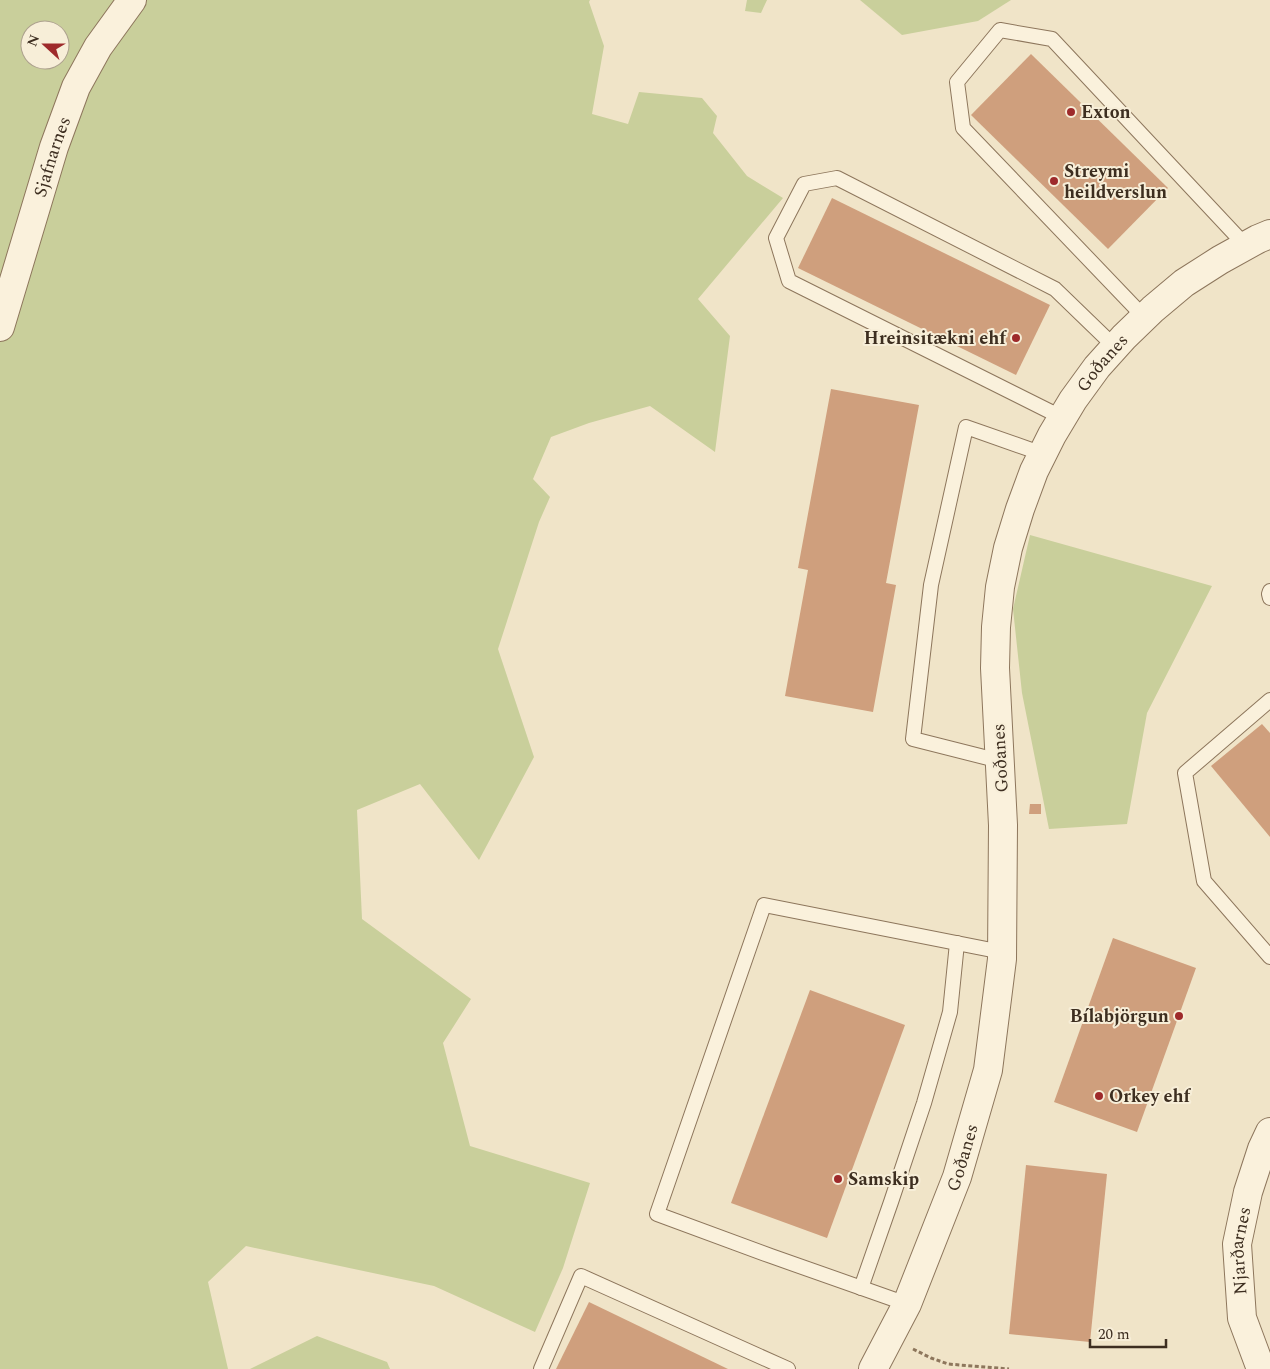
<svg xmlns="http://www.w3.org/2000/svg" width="1270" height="1369" font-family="Spectral,serif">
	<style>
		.green { fill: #c9cf9b; fill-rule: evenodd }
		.building { fill: #cf9f7d }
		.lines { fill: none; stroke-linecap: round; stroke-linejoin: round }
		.lane-casing { stroke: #8d765c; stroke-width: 16 }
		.street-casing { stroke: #8d765c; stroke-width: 30 }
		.path { stroke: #8d765c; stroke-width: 3; stroke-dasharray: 4 2.5; stroke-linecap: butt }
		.lane { stroke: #faf1dc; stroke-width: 14 }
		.street { stroke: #faf1dc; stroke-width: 28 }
		.poi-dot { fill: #9e2a2b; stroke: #f7eed8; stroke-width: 2 }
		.labels { text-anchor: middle; stroke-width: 4; stroke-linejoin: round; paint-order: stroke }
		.poi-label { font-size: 18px; font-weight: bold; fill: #3d2e20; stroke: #f7eed8; text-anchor: start }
		.street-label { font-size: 18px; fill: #3d2e20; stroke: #f7eed8 }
	</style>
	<rect width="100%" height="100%" fill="#f0e4c8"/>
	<g class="green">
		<path d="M0 0H590L589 2 604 46 592 114 628 124 639 92 702 98 717 116 713 133 747 176 783 198 698 299 730 336 715 452 650 406 589 423 551 437 533 479 550 497 539 522 498 649 534 757 479 860 420 784 357 810 362 919 471 999 443 1043 470 1146 590 1183 563 1268 535 1332 434 1286 246 1246 208 1282 228 1369H0ZM30 30H60V60H30Z"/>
		<path d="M747 0H767L761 13 745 11Z"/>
		<path d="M860 0H1011L978 21 902 35Z"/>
		<path d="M1030 535 1212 586 1147 713 1127 824 1049 829 1022 693 1013 609Z"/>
		<path d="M317 1336 387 1362 390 1369H250Z"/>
	</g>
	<g class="building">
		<path d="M1031 54 1168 188 1108 249 971 115Z"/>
		<path d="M832 198 1050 305 1016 375 798 268Z"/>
		<path d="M831 389 919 405 886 583 896 585 873 712 785 696 808 570 798 568Z"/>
		<path d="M1262 724 1270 733V837L1211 766Z"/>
		<path d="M1030 804H1041V814H1029Z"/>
		<path d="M1113 938 1196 968 1137 1132 1054 1102Z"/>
		<path d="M810 990 905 1025 827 1238 731 1203Z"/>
		<path d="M1026 1165 1107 1174 1090 1342 1009 1334Z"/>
		<path d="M589 1302 728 1369H556Z"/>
	</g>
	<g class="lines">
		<g class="lane-casing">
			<g id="lane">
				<path d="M1144 317 963 128 957 82 1000 30 1052 39 1246 246"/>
				<path d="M1063 418 789 281 776 238 804 184 837 178 1055 289 1115 347"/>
				<path d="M1270 591 1269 594 1270 598"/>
				<path d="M1270 700 1185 773 1204 881 1270 957"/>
				<path d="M1000 761 913 739 931 585 966 427 1043 454"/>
				<path d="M861 1288 891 1202 924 1103 950 1012 957 943"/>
				<path d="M907 1304 771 1256 657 1214 764 905 1002 952"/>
				<path d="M541 1369 581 1276 788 1369"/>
			</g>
		</g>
		<g class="street-casing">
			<g id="street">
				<path id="s1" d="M0 327 54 147 76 87 98 47 132 0"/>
				<path id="s2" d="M873 1369 907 1304 957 1177 988 1070 1002 959 1003 825 995 668 996 627 1000 587 1008 548 1020 509 1034 471 1052 435 1073 400 1097 367 1124 337 1153 309 1184 283 1220 260 1258 239 1270 234"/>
				<path id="s3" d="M1261 1369 1242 1318 1237 1244 1248 1192 1262 1149 1270 1132"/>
			</g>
		</g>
		<path class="path" d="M913 1349 931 1358 948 1364 1009 1369"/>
		<use href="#lane" class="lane"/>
		<use href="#street" class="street"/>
	</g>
	<g class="poi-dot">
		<circle cx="1071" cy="112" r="5"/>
		<circle cx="1054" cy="181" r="5"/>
		<circle cx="1016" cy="338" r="5"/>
		<circle cx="1179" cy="1016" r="5"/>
		<circle cx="1099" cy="1096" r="5"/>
		<circle cx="838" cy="1179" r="5"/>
	</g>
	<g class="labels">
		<g class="poi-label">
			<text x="1081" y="118">Exton</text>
			<text x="1064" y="177">Streymi<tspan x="1064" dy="21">heildverslun</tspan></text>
			<text x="1006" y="344" text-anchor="end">Hreinsitækni ehf</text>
			<text x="1169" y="1022" text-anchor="end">Bílabjörgun</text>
			<text x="1109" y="1102">Orkey ehf</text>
			<text x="848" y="1185">Samskip</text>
		</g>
		<g class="street-label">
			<text dy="6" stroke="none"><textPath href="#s1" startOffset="178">Sjafnarnes</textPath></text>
			<text dy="6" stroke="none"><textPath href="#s2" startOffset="1055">Goðanes</textPath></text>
			<text transform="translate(1000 758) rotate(-93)" y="6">Goðanes</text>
			<text dy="6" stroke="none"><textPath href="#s2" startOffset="230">Goðanes</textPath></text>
			<text dy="6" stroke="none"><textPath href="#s3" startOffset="122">Njarðarnes</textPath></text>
		</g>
	</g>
	<g transform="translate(45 45) rotate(291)"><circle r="24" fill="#f7eed8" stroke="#ada18e"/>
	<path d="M0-4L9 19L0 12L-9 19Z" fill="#9e2a2b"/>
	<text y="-8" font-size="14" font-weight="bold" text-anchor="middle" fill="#3d2e20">N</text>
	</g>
	<path d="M1090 1339v8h76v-8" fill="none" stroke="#3d2e20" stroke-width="2.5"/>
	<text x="1098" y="1339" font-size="15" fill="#3d2e20" stroke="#f7eed8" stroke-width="4" paint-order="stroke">20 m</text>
</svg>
